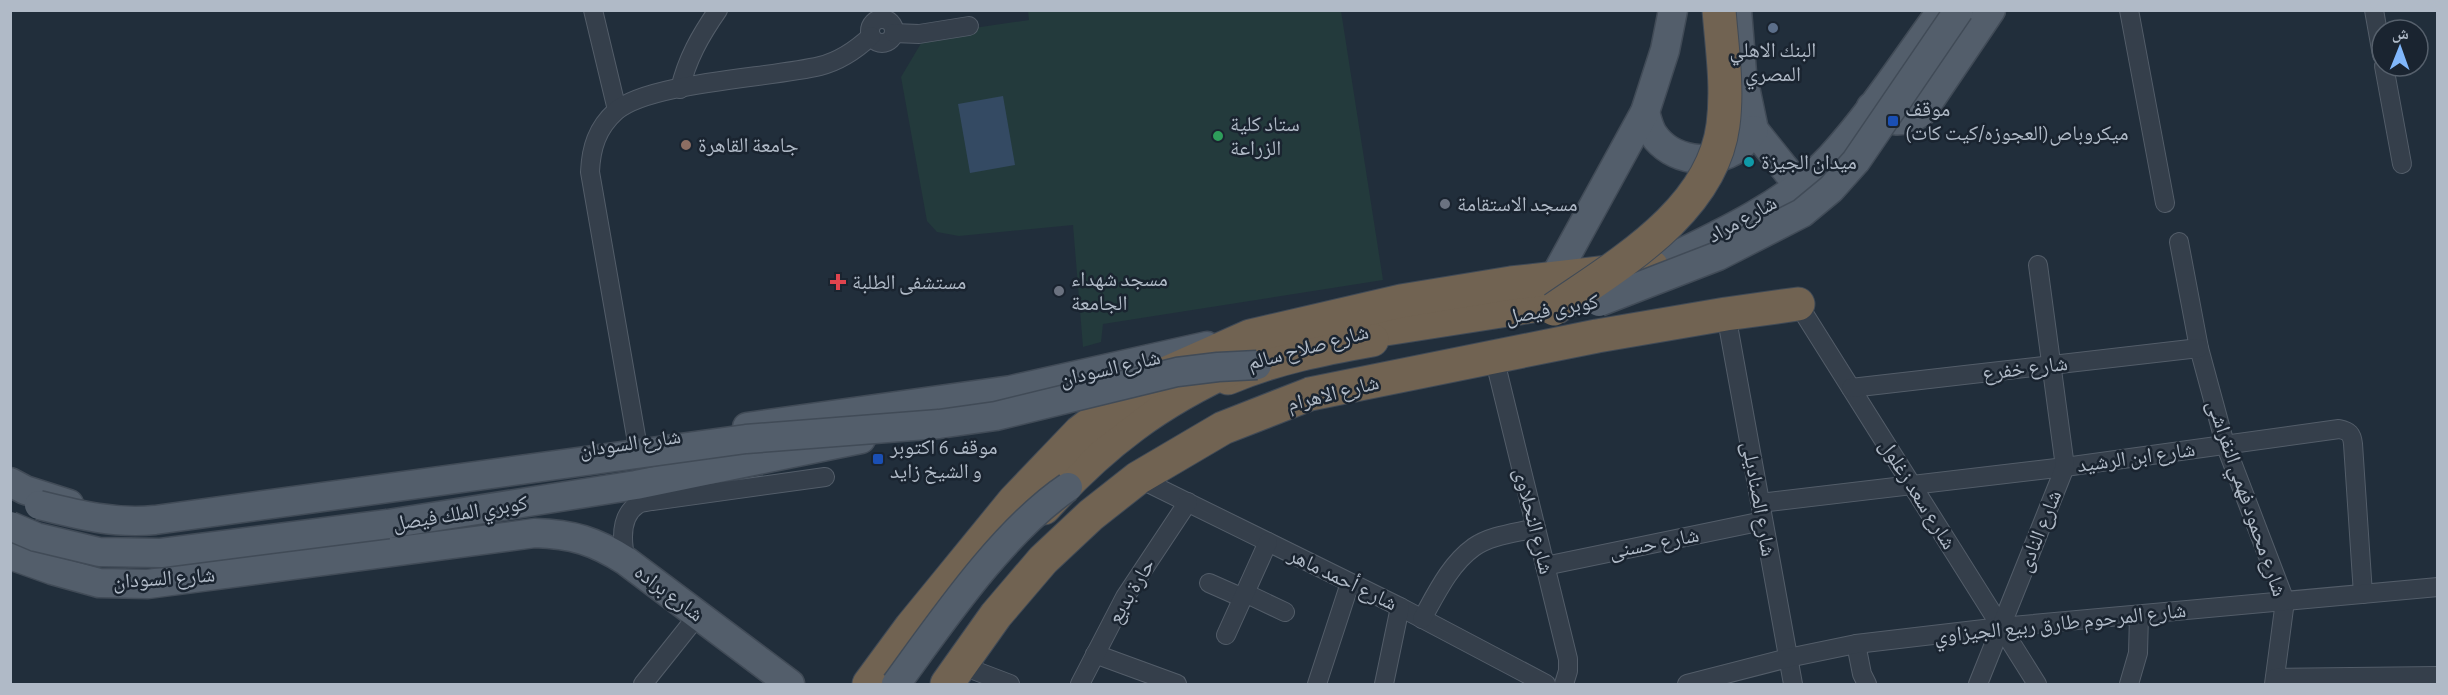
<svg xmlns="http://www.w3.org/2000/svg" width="2448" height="695" font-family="'Alegreya Sans','Noto Naskh Arabic',sans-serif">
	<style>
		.green { fill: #233a3c }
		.water { fill: #344a63 }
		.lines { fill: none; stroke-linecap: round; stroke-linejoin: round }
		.street-casing { stroke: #535d69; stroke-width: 20 }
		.primary-casing { stroke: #414b57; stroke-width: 31 }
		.highway-casing { stroke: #404a56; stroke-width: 35 }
		.street { stroke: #353f4b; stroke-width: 18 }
		.primary { stroke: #535e6b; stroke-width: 28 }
		.highway { stroke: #716352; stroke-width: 33 }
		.primary-bridge-casing { stroke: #414b57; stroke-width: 31; stroke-linecap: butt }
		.highway-bridge-casing { stroke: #404a56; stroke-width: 35; stroke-linecap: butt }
		.primary-bridge { stroke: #535e6b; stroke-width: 28 }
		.highway-bridge { stroke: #716352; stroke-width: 33 }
		.service-dot { fill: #5c6f8a; stroke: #1a2430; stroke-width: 2 }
		.transit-dot { fill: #1a4fb4; stroke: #1a2430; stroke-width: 2 }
		.leisure-dot { fill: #2e9e5b; stroke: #1a2430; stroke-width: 2 }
		.education-dot { fill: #8d6e63; stroke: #1a2430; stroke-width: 2 }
		.culture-dot { fill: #0f9aa8; stroke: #1a2430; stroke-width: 2 }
		.worship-dot { fill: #6b7280; stroke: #1a2430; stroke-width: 2 }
		.health-dot { fill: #e0444e; stroke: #1a2430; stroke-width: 2 }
		.labels { text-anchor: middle; stroke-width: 5; stroke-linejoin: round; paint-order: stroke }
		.poi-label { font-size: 21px; fill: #b0bac7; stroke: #1a2430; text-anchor: start }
		.street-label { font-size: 21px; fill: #b0bac7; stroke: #1a2430 }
	</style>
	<rect width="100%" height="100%" fill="#212e3b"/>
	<path class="green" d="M1028 11H1341L1383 280 1103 324 1101 342 1083 347 1073 225 959 236 937 232 927 221 901 77 926 35 1029 20Z"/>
	<path class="water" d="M1003 96 1015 165 970 173 958 104Z"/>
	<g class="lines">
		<g class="street-casing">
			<g id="street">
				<path d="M593 10 617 110"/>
				<path d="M2129 10 2165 203"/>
				<path d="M2374 10 2382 55"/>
				<circle cx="882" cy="31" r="12"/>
				<path d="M894 33 919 34 969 26"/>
				<path d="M2384 66 2402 164"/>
				<path d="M680 89C687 59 700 36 718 10"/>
				<path d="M2179 242 2199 348 2225 444 2285 601 2274 684"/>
				<path d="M1798 304 2037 684"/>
				<path d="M1726 314 1793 684"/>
				<path d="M1494 357 1568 659V671L1564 684"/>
				<path d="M1851 388 2199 348"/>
				<path d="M637 442 590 172C591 148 597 128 616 111 650 82 771 78 820 66 840 61 856 50 871 36"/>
				<path d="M1138 478 1400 607 1546 684"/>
				<path d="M1760 503 2065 467 2339 429C2349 431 2352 434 2353 444L2363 594"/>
				<path d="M626 561C622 543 619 517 637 505 641 502 647 502 652 501L825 477"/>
				<path d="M1545 566 1763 521"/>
				<path d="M1209 583 1243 598"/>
				<path d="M1245 593 1285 612"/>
				<path d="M1422 619C1436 594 1450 564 1474 547 1491 535 1516 533 1536 528"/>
				<path d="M1226 635 1268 542"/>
				<path d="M1856 644 1862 674 1867 684"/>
				<path d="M1095 654 1177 684"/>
				<path d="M960 665 1010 684"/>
				<path d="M2275 678 2438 676"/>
				<path d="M643 684 698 615"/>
				<path d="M1080 684 1125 597 1188 502"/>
				<path d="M1317 684 1350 583"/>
				<path d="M1384 684 1400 607"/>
				<path d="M1687 684 1788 658 1856 644 2001 627 2438 587"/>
				<path d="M1978 684 2065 467 2038 265"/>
				<path d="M2129 684 2138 653 2139 615"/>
			</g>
		</g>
		<g class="primary-casing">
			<g id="primary">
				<path d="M1737 10 1742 73 1754 130 1798 185"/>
				<path d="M1871 107C1889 123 1901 125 1922 112L1991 10"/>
				<path d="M1645 112C1647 119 1649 128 1653 134 1671 161 1712 167 1738 148 1744 144 1749 136 1754 130"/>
				<path d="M1631 277C1696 245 1782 210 1831 157 1872 112 1906 59 1942 10"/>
				<path d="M1554 278 1645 112 1665 50 1673 10"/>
				<path d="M747 427 1011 390 1207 346"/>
				<path d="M10 482 25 490 69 504"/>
				<path d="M388 524 636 485 861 439"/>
				<path d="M10 555 52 570 99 583 148 584 535 533C572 534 595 541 626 561L790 684"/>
			</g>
		</g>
		<g class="highway-casing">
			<g id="highway">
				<path d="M1347 335 1584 298"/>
				<path d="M1228 378C1275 358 1322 349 1372 340"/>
				<path d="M1044 508C1103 443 1157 402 1237 366"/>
				<path d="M869 684 911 627 1014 501 1080 432 1144 383 1250 336 1401 301 1511 283 1652 267"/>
				<path d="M947 684 996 615 1043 560 1091 515 1138 478 1223 428 1310 394 1597 336 1726 314 1798 304"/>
			</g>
		</g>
		<use href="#street" class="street"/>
		<use href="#primary" class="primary"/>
		<use href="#highway" class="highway"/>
		<g class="primary-bridge-casing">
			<g id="primary-bridge">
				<path d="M1599 302 1718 256 1802 213 1831 189 1856 161 1959 10"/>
				<path d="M39 505C79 515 114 524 155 520L746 439 939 424 996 416 1177 372 1218 367 1257 365"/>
				<path d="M10 526 36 537 99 552 161 553 388 524"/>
				<path d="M896 684C942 621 1003 531 1068 487"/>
			</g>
		</g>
		<g class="highway-bridge-casing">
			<path id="highway-bridge" d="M1554 309C1619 264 1712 211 1723 125 1728 87 1722 48 1719 10"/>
		</g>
		<use href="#primary-bridge" class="primary-bridge"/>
		<use href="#highway-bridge" class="highway-bridge"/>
	</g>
	<circle class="service-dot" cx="1773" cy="28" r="6"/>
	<g class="transit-dot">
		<rect x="1887" y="115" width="12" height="12" rx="3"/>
		<rect x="872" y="453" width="12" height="12" rx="3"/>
	</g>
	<circle class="leisure-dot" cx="1218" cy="136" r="6"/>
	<circle class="education-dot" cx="686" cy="145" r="6"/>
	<circle class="culture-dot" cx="1749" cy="162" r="6"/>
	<g class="worship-dot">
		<circle cx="1445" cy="204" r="6"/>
		<circle cx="1059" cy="291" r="6"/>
	</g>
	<path class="health-dot" d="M835 273h6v6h6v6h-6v6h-6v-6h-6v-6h6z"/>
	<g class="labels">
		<g class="poi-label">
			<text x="1773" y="57" text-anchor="middle">البنك الاهلي<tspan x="1773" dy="24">المصري</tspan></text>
			<text x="1905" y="116">موقف<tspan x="1905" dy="24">ميكروباص(العجوزه/كيت كات)</tspan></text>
			<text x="1230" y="131">ستاد كلية<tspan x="1230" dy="24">الزراعة</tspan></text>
			<text x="698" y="152">جامعة القاهرة</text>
			<text x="1761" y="169">ميدان الجيزة</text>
			<text x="1457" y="211">مسجد الاستقامة</text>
			<text x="1071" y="286">مسجد شهداء<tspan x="1071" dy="24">الجامعة</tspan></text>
			<text x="852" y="289">مستشفى الطلبة</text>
			<text x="890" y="454">موقف 6 اكتوبر<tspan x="890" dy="24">و الشيخ زايد</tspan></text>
		</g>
		<g class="street-label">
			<text transform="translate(1742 219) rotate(-29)" y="7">شارع مراد</text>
			<text transform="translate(1552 309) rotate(-10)" y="7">كوبرى فيصل</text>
			<text transform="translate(1308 347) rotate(-15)" y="7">شارع صلاح سالم</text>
			<text transform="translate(1110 368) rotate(-13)" y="7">شارع السودان</text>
			<text transform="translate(2025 368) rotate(-7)" y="7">شارع خفرع</text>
			<text transform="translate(1333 393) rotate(-14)" y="7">شارع الاهرام</text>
			<text transform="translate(630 443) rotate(-8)" y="7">شارع السودان</text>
			<text transform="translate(2136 457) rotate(-8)" y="7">شارع ابن الرشيد</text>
			<text transform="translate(1918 494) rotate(58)" y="7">شارع سعد زغلول</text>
			<text transform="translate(2247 498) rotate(71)" y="7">شارع محمود فهمي النقراشى</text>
			<text transform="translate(1759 499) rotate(80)" y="7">شارع الصناديلى</text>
			<text transform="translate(460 513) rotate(-9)" y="7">كوبري الملك فيصل</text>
			<text transform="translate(1534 521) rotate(76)" y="7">شارع النحلاوى</text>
			<text transform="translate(2039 531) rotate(-68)" y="7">شارع النادى</text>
			<text transform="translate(1654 543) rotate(-11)" y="7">شارع حسنى</text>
			<text transform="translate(164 578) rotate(-4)" y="7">شارع السودان</text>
			<text transform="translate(1343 579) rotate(26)" y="7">شارع أحمد ماهر</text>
			<text transform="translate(1131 591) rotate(-59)" y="7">حارة بديع</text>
			<text transform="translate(669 593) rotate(37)" y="7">شارع براده</text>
			<text transform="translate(2060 623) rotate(-6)" y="7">شارع المرحوم طارق ربيع الجيزاوي</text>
		</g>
	</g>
	<rect width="2448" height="695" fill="none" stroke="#b0bac7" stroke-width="24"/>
	<g transform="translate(2400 48) rotate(1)"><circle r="28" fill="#1a2430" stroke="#56606c" stroke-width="1.5"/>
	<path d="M0-4.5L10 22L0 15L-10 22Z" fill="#81b7fb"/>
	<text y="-9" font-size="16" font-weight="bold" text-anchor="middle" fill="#b0bac7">ش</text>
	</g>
</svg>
